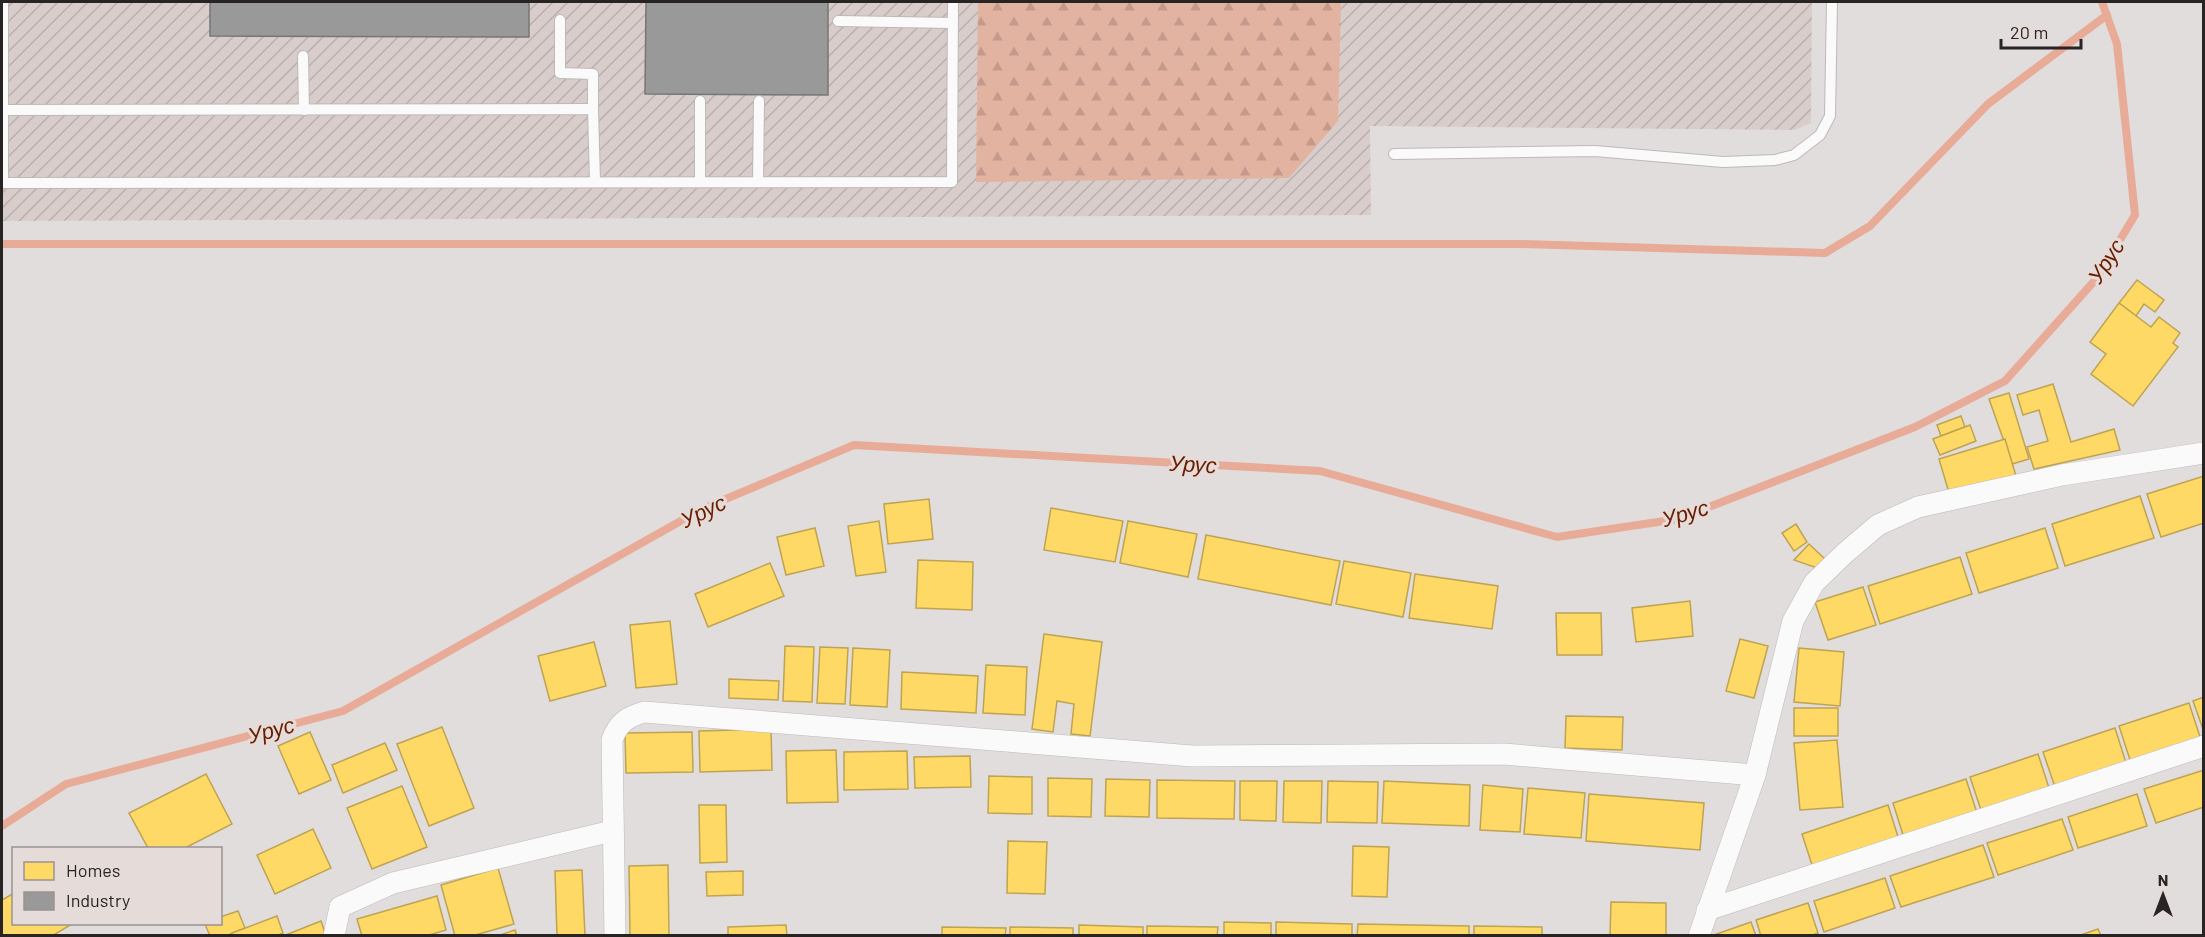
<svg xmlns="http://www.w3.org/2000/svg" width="2205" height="937" font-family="Barlow,sans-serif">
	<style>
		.industrial { fill: url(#industrial-furrows) }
		.forest { fill: url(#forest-firs) }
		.homes { fill: #ffd966; stroke: #bea352; stroke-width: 1.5 }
		.industry { fill: #999; stroke: #777676; stroke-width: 1.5 }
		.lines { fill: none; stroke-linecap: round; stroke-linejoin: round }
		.stream { stroke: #e8ab97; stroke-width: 8 }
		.lane-casing { stroke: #bcb9b8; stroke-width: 12 }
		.street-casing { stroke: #bcb9b8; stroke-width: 22 }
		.lane { stroke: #fbfafa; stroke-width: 10 }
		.street { stroke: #fbfafa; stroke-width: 21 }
		.labels { text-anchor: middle; stroke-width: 6; stroke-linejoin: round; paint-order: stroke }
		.water-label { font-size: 22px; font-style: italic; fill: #691e00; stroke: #e5dcda }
	</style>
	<defs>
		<pattern id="industrial-furrows" width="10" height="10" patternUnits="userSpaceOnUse" patternTransform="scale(1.5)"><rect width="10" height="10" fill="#d8cdca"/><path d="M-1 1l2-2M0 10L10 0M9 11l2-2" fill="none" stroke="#b9b0ad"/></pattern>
		<pattern id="forest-firs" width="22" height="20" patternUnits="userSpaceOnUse" patternTransform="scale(1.5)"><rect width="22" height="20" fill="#e3b3a2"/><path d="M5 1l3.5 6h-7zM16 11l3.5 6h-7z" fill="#c39a8b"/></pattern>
	</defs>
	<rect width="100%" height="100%" fill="#e2dddd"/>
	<path class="industrial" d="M2 2H1812L1811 123 1795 130 1370 126 1371 215 2 221Z"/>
	<path class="forest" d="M978 2H1341L1338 121 1289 178 976 182Z"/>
	<g class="homes">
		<path d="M2137 280 2164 300 2155 312 2144 304 2136 316 2119 303Z"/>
		<path d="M2119 303 2151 327 2159 317 2180 333 2173 343 2178 347 2133 406 2091 374 2106 354 2090 342Z"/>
		<path d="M2053 384 2071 442 2114 429 2120 450 2034 469 2027 447 2048 441 2039 410 2023 415 2017 395Z"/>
		<path d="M2009 393 2029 459 2012 464 1989 399Z"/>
		<path d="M1961 416 1965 427 1941 436 1937 425Z"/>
		<path d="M1970 425 1976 441 1940 455 1933 439Z"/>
		<path d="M2005 439 2016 476 1950 496 1939 459Z"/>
		<path d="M2204 476V523L2161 537 2147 494Z"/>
		<path d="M2140 496 2154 538 2065 566 2052 524Z"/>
		<path d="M929 499 933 539 888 544 884 504Z"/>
		<path d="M1051 508 1123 521 1115 562 1044 550Z"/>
		<path d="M879 521 886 572 856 576 848 526Z"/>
		<path d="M1128 521 1197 534 1188 577 1120 563Z"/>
		<path d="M1796 524 1807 542 1794 551 1782 533Z"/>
		<path d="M815 528 824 566 786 575 777 537Z"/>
		<path d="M2045 528 2058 568 1979 593 1966 553Z"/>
		<path d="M1206 535 1340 561 1331 605 1198 579Z"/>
		<path d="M1809 544 1825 559 1817 568 1794 560Z"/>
		<path d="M1960 557 1972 594 1880 624 1868 586Z"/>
		<path d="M918 560 973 562 972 610 916 608Z"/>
		<path d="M1344 561 1411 573 1403 617 1336 604Z"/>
		<path d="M770 563 784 596 708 627 695 594Z"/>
		<path d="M1415 574 1498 586 1492 629 1409 618Z"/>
		<path d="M1863 587 1876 625 1828 640 1815 602Z"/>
		<path d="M1690 601 1693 636 1636 642 1632 608Z"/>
		<path d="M1556 613H1601L1602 655H1557Z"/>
		<path d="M670 621 677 684 636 688 630 625Z"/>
		<path d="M1044 634 1102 642 1090 736 1071 734 1074 704 1057 701 1053 732 1032 729Z"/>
		<path d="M1740 639 1768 646 1754 698 1726 691Z"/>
		<path d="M594 642 606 686 550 701 538 656Z"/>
		<path d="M785 646 814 647 812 702 783 701Z"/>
		<path d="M820 647 848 648 845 704 817 703Z"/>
		<path d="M853 648 890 650 887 707 850 705Z"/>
		<path d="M1799 648 1844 652 1840 706 1794 702Z"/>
		<path d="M986 665 1027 667 1025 715 983 713Z"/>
		<path d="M902 672 978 676 976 713 901 709Z"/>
		<path d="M729 679 779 681 778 700 729 698Z"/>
		<path d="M2204 697V732L2193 701Z"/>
		<path d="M2189 703 2202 743 2132 766 2119 726Z"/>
		<rect x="1794" y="708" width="44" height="28"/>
		<path d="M1566 716 1623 717 1622 750 1565 748Z"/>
		<path d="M442 727 474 808 429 826 397 744Z"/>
		<path d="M2115 728 2127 766 2056 790 2043 752Z"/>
		<path d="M771 729 772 770 700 772 699 731Z"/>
		<path d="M310 732 331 780 299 794 278 746Z"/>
		<path d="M692 732 693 772 626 773 625 733Z"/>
		<path d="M1837 740 1843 807 1800 810 1794 743Z"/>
		<path d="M385 743 397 770 343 793 332 765Z"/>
		<path d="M836 750 838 802 787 803 786 751Z"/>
		<path d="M907 751 908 789 844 790V752Z"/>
		<path d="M2038 754 2050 791 1982 813 1970 777Z"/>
		<path d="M970 756 971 787 915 788 914 757Z"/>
		<path d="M2204 770V807L2156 823 2144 789Z"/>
		<path d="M206 774 232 824 185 848H148L129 813Z"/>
		<path d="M989 776 1032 777V814L988 813Z"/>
		<path d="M1048 778 1092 779 1091 817 1048 816Z"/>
		<path d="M1106 779 1150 780 1149 817 1105 816Z"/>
		<path d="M1966 779 1977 813 1904 838 1893 803Z"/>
		<path d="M1157 780 1235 781 1234 819 1157 818Z"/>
		<path d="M1240 781H1277L1276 821 1240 820Z"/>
		<path d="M1284 781H1322L1321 823 1283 822Z"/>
		<path d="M1328 781 1378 782 1377 823 1327 822Z"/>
		<path d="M1384 781 1470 785 1469 826 1382 823Z"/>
		<path d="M1483 785 1523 789 1520 832 1480 830Z"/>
		<path d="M402 786 427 847 372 869 347 808Z"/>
		<path d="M1528 788 1585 793 1581 838 1524 834Z"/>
		<path d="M1589 794 1704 803 1700 850 1586 841Z"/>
		<path d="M2137 794 2147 826 2078 848 2068 817Z"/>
		<path d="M699 805H726L727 862 700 863Z"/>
		<path d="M1888 805 1899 840 1813 868 1802 834Z"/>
		<path d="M2062 819 2073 850 1998 875 1987 843Z"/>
		<path d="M313 829 331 868 275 894 257 855Z"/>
		<path d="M1008 841 1047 842 1045 894 1007 893Z"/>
		<path d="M1983 845 1994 877 1901 907 1890 876Z"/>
		<path d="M1353 846 1389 847 1387 897 1352 896Z"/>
		<path d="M668 865 669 936H630L629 866Z"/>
		<path d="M498 868 514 924 472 936H455L441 885Z"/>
		<path d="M582 870 585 936H557L555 871Z"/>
		<path d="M743 871V895L707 896 706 872Z"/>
		<path d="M1885 878 1895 908 1824 932 1814 901Z"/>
		<path d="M14 893V924H72L52 936H2V900Z"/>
		<path d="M437 896 446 930 426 936H362L357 919Z"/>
		<path d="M1611 902 1666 903V936H1610Z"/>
		<path d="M1808 903 1818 933 1810 936H1761L1756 920Z"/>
		<path d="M238 911 245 928 226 936H210L205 924H220V917Z"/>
		<path d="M277 916 283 933 276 936H233L232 933Z"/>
		<path d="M321 921 326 936H283Z"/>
		<path d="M1224 922 1271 923V936H1224Z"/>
		<path d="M1276 922 1352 924V936H1276Z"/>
		<path d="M1751 922 1756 936H1711Z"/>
		<path d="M1358 924 1469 926V936H1357Z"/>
		<path d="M786 925 787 936H728V927Z"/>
		<path d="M1079 925 1143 927V936H1079Z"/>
		<path d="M1147 926 1218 927 1217 936H1147Z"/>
		<path d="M1474 926 1542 927V936H1474Z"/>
		<path d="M942 927 1006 928 1005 936H942Z"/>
		<path d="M1010 927 1073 928V936H1010Z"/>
		<path d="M2098 929 2101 936H2078Z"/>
		<path d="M515 930 517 936H497Z"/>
	</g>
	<g class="industry">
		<path d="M210 2H529V37L210 36Z"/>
		<path d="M646 2H828V95L645 94Z"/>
	</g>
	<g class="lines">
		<g class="stream">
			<path d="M2 244H1520L1825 253 1870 226 1988 104 2107 15"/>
			<path d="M2 826 66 784 343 711 702 509 854 445 1320 471 1557 537 1678 519 1915 427 2005 381 2097 278 2135 215 2117 44 2102 2"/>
		</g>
		<g class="lane-casing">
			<g id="lane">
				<path d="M3 2V183"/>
				<path d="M560 20V73L593 74V109"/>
				<path d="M838 21 952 23"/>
				<path d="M303 56 304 110"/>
				<path d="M3 110 593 109 595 182"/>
				<path d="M1394 154 1595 151 1723 162 1775 160 1794 155 1820 135 1830 116 1832 2"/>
				<path d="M700 182V101"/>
				<path d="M758 182 759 101"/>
				<path d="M2 183 952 182 953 2"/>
			</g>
		</g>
		<g class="street-casing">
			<g id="street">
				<path d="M1707 910 2204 746"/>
				<path d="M334 936 340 907 393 883 612 831"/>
				<path d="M615 936 612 740C618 723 627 717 644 712L1192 756 1504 754 1755 775"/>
				<path d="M1699 936 1755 775 1793 621 1814 583 1845 553 1878 525 1918 507 2062 475 2204 453"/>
			</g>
		</g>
		<use href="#lane" class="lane"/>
		<use href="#street" class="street"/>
	</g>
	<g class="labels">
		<g class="water-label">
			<text transform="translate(2106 261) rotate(-57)" y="8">Урус</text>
			<text transform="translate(1193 464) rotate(3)" y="8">Урус</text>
			<text transform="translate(703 511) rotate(-26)" y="8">Урус</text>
			<text transform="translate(1685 513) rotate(-16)" y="8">Урус</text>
			<text transform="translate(271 730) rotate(-15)" y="8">Урус</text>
		</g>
	</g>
	<rect width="2205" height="937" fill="none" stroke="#272423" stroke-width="6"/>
	<rect x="12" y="847" width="210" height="78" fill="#e5dcda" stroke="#999291" stroke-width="1.5"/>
	<rect x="24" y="862" width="30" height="18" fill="#ffd966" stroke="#999291" stroke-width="1.5"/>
	<text x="66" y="877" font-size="18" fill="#272423">Homes</text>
	<rect x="24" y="892" width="30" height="18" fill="#999999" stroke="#999291" stroke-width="1.5"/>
	<text x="66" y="907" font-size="18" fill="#272423">Industry</text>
	<g transform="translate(2163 895)" stroke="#e5dcda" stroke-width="4.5" paint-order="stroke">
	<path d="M0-4.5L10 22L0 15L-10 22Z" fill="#272423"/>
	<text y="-9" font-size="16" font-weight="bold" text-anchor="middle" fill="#272423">N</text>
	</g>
	<path d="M2001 39v9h80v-9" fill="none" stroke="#272423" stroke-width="3"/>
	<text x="2010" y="39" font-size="18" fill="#272423" stroke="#e5dcda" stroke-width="4.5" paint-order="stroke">20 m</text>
</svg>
